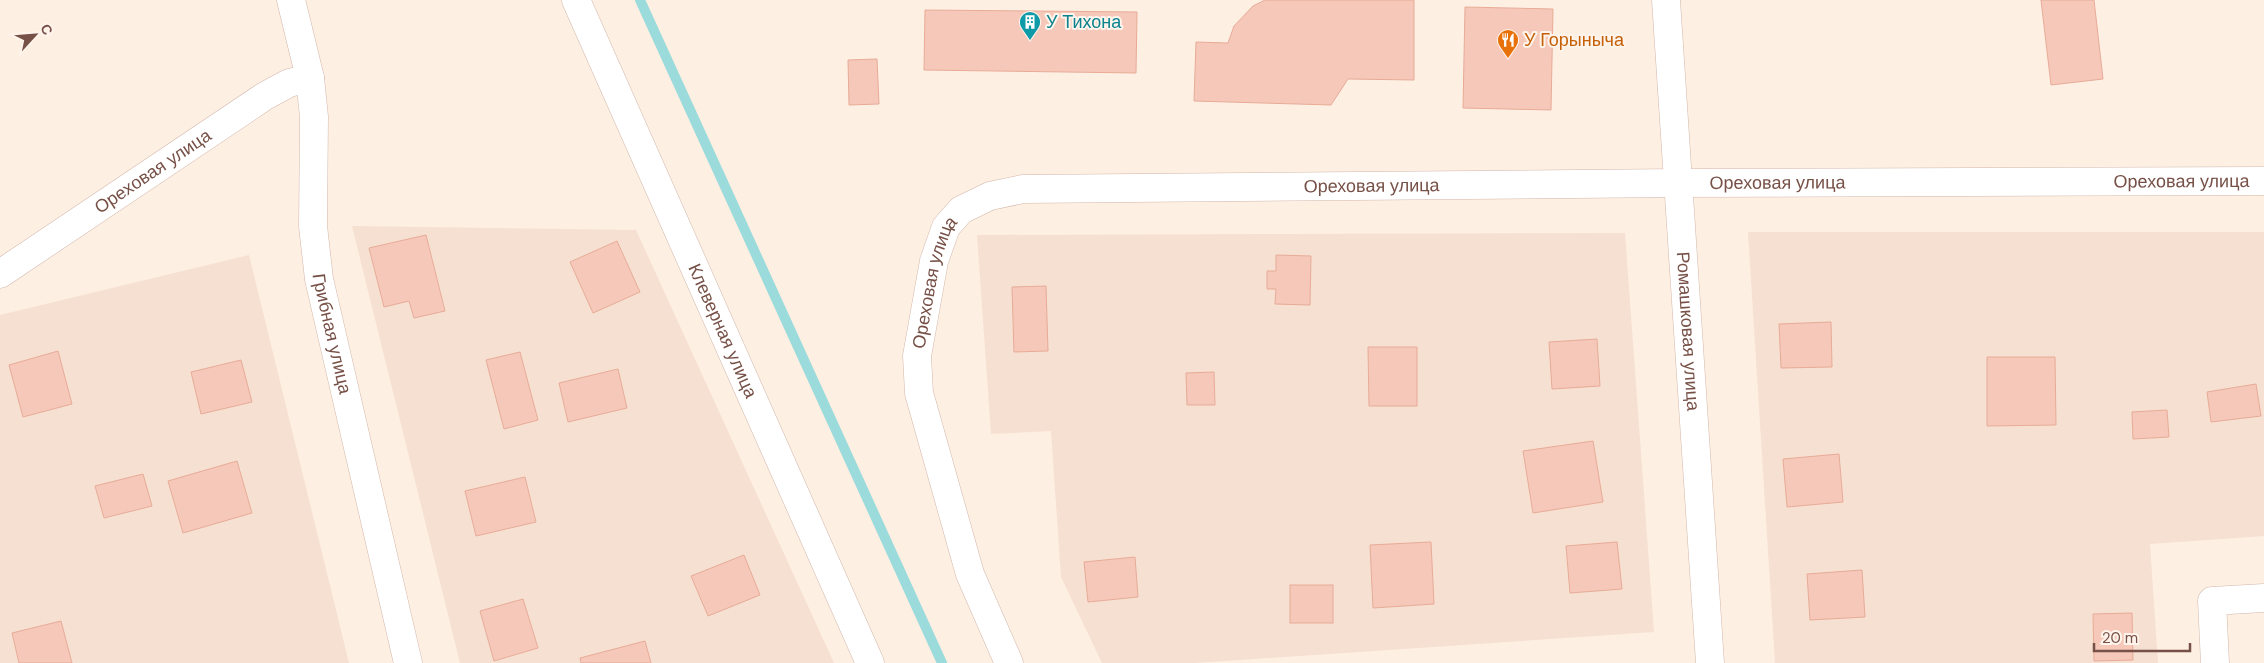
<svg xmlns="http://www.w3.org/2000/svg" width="2264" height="663" font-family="'DM Sans',sans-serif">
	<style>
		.residential { fill: #f6e0d1 }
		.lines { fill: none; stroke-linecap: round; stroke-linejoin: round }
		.stream { stroke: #9cdbdb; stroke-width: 10 }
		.building { fill: #f5c8b9; stroke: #e8ab98 }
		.minor-casing { stroke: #d2b7ab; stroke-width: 29 }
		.minor { stroke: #fff; stroke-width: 28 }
		.labels { text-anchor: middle; stroke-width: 4; stroke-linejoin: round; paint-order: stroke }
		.culture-label { font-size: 18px; fill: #0d838f; stroke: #fff4eb; text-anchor: start }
		.food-label { font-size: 18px; fill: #c56008; stroke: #fff4eb; text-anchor: start }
		.street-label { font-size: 18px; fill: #775147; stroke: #fff4eb }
	</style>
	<rect width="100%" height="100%" fill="#feefe3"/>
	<g class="residential">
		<path d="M352 226 636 230 834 663H460Z"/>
		<path d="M1748 232H2264V536L2150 544 2158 663H1775Z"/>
		<path d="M1625 233 1654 632 1195 663H1102L1061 577 1051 431 991 434 977 235Z"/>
		<path d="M249 255 349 663H0V315Z"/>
	</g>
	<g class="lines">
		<path class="stream" d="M640 0 942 663"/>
	</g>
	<g class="building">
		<path d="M1265 0H1414V80L1348 79 1331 105 1194 101 1196 42 1228 43 1234 26 1253 6Z"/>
		<path d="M2041 0H2094L2103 79 2051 85Z"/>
		<path d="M1465 7 1553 9 1551 110 1463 108Z"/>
		<path d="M925 10 1137 12 1136 73 924 70Z"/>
		<path d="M877 59 879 104 849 105 848 60Z"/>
		<path d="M426 235 445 311 414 318 409 301 384 307 369 248Z"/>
		<path d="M617 241 640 292 593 313 570 262Z"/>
		<path d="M1276 255 1311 256 1310 305 1275 304 1276 289H1267V271H1276Z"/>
		<path d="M1046 286 1048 351 1014 352 1012 287Z"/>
		<path d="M1831 322 1832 367 1781 368 1779 324Z"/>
		<path d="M1597 339 1600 386 1552 389 1549 342Z"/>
		<path d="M1368 347H1417V406H1369Z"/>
		<path d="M58 351 72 404 23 417 9 365Z"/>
		<path d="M520 352 538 420 504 429 486 360Z"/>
		<path d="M1987 357H2055L2056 425 1987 426Z"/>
		<path d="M241 360 252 402 201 414 191 372Z"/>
		<path d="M618 369 627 408 568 422 559 383Z"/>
		<path d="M1214 372 1215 405H1187L1186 373Z"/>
		<path d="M2256 384 2261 416 2211 422 2207 392Z"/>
		<path d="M2167 410 2169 437 2133 439 2132 412Z"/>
		<path d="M1593 441 1603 502 1533 513 1523 451Z"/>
		<path d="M1839 454 1843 502 1787 507 1783 459Z"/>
		<path d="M237 461 252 513 183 533 168 481Z"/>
		<path d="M143 474 152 506 104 518 95 486Z"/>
		<path d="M525 477 536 522 476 536 465 491Z"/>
		<path d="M1431 542 1434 604 1373 608 1370 545Z"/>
		<path d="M1617 542 1622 589 1570 593 1566 546Z"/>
		<path d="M744 555 760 595 708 616 691 576Z"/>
		<path d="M1135 557 1138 597 1088 602 1084 562Z"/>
		<path d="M1862 570 1865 617 1810 620 1807 574Z"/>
		<rect x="1290" y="585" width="43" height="38"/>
		<path d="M523 599 538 648 494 661 480 611Z"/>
		<path d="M2132 613 2133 660 2094 661 2093 614Z"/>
		<path d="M61 621 72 663H19L12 633Z"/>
		<path d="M645 641 651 663H581L580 658Z"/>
	</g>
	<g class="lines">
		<g class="minor-casing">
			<g id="minor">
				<path id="s1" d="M291 0 310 78 314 117 313 226 319 279 408 663"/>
				<path id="s2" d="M576 0 870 663"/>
				<path id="s3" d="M1666 0 1710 663"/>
				<path id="s4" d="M0 274 265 96 289 83 310 78"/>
				<path id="s5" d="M1009 663 970 574 919 393 917 356 934 261 946 227 961 210 990 196 1023 189 1678 183 2264 181"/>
				<path d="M2215 663 2212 601 2264 598"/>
			</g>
		</g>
		<use href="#minor" class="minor"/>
	</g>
	<defs>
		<g id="building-pin" transform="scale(1.125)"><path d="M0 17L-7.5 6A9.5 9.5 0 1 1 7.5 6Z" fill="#0f9aa8" stroke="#fff4eb"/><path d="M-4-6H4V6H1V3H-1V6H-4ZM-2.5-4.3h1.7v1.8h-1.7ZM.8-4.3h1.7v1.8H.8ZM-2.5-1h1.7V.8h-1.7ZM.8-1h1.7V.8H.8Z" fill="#fff"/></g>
		<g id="restaurant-pin" transform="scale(1.125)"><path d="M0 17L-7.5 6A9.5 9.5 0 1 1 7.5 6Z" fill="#e8710a" stroke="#fff4eb"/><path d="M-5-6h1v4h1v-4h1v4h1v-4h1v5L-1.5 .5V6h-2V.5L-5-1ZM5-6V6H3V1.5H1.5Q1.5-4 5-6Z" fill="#fff"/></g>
	</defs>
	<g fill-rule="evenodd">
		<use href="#building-pin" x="1030" y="22"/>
		<use href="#restaurant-pin" x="1508" y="40"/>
	</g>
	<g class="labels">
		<g class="culture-label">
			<text x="1046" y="28">У Тихона</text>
		</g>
		<g class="food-label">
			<text x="1524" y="46">У Горыныча</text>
		</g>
		<g class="street-label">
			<text dy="6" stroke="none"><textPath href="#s4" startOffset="184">Ореховая улица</textPath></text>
			<text dy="6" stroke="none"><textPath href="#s5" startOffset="1702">Ореховая улица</textPath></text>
			<text dy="6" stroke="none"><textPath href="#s5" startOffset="1298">Ореховая улица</textPath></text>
			<text dy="6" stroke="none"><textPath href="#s5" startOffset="892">Ореховая улица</textPath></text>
			<text dy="6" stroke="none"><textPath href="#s5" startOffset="398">Ореховая улица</textPath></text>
			<text dy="6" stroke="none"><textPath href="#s3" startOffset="332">Ромашковая улица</textPath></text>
			<text dy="6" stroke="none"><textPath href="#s2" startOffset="362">Клеверная улица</textPath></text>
			<text dy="6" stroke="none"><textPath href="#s1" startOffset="338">Грибная улица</textPath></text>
		</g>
	</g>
	<g transform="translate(35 35) rotate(64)" stroke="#fff4eb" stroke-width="4" paint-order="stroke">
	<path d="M0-4L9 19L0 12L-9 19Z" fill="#775147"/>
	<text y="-8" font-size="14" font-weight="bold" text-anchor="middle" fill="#775147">С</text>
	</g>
	<path d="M2094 643v8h96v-8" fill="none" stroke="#775147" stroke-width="2.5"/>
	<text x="2102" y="643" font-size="15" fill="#775147" stroke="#fff4eb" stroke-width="4" paint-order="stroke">20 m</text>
</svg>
